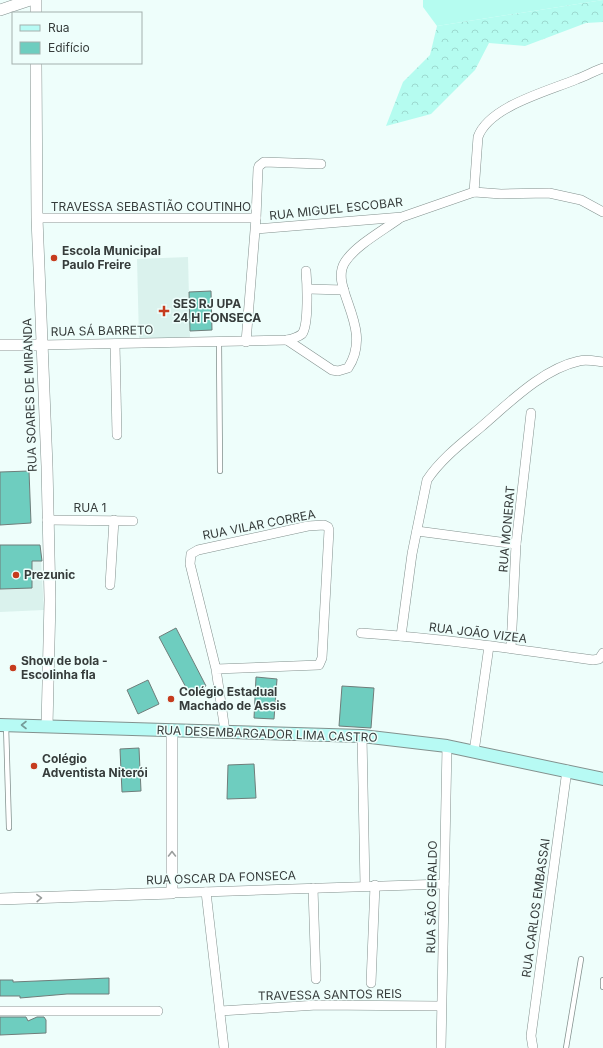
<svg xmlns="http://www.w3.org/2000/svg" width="603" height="1048" font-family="Inter,sans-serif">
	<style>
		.built { fill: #daf2ed }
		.grass { fill: #b5fcf0 }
		.forest { fill: url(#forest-crowns) }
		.building { fill: #6ecdbf; stroke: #6f7d7a }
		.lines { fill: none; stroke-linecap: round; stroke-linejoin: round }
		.service-casing { stroke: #83918e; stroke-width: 6 }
		.minor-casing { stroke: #83918e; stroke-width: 10 }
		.tertiary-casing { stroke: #83918e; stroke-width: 12 }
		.secondary-casing { stroke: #83918e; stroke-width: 14 }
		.service { stroke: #fff; stroke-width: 4.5 }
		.minor { stroke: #fff; stroke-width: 9 }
		.tertiary { stroke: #fff; stroke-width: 11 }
		.secondary { stroke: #b7faf4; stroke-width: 12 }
		.oneway { stroke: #769b98 }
		.oneway2 { stroke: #9a9e9d }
		.poi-dot { fill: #c63c1e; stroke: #eefefb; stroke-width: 1.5 }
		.labels { text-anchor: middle; stroke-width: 3; stroke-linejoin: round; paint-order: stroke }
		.street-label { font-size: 12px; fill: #363c3b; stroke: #eefefb }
		.poi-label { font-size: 12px; font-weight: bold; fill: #363c3b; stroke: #eefefb; text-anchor: start }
	</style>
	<defs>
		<pattern id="forest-crowns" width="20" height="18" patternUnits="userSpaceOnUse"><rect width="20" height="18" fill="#b5fcf0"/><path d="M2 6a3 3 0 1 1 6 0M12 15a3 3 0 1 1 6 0" fill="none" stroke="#9cd9cf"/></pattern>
	</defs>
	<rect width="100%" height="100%" fill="#eefefb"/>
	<g class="built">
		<path d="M188 257 190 338 139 340 137 259Z"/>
		<path d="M0 545H40L44 610 0 612Z"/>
	</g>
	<path class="grass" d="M423 0H603L437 26 423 7Z"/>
	<path class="forest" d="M603 0V22L586 23 525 46 489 43 475 70 431 114 386 126 403 82 430 55 437 26Z"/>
	<g class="building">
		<path d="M211 291 212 330 190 331 189 292Z"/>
		<path d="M29 471 31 523 0 525V472Z"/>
		<path d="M0 545H40L42 561H32V588L0 589Z"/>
		<path d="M176 628 206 686 190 695 159 637Z"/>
		<path d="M256 677 277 679 274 719 254 718Z"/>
		<path d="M148 680 159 704 138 714 127 690Z"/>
		<path d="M342 686 374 688 371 728 339 726Z"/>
		<path d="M139 748 141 791 122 792 120 749Z"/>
		<path d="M254 764 256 798 227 799 228 765Z"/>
		<path d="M109 978V994H67L20 998V996H0V980H13V982Z"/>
		<path d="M0 1017H26L28 1021 37 1017H44L46 1020V1033L0 1035Z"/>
	</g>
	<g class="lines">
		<g class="service-casing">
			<g id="service">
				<path d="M219 342 220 471"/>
				<path d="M6 725 9 828"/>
				<path d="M603 980V987"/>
				<path d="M566 1048 581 959"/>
			</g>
		</g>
		<g class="minor-casing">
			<g id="minor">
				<path d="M474 192 478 137C489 106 549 91 577 79 586 76 594 71 603 68"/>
				<path d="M37 218H256L246 342"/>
				<path d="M256 218 258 169 259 166 264 162 321 164"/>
				<path d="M256 229 402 217 474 192 501 194 549 193 581 200 603 212"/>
				<path d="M308 289 344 290"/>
				<path d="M287 340 332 370 338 371 348 368C375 327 328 288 345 262 356 245 384 230 400 218"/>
				<path d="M115 344 117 435"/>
				<path d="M42 345 287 340C292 339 298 337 302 334 309 325 307 283 306 271"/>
				<path d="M47 520 133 521"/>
				<path d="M417 531 516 544"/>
				<path d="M110 585 114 520"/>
				<path d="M361 633C439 638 516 649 593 660L599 659 603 653"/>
				<path d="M401 636 412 554 427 480C441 459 462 443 481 427 508 404 542 369 579 361 586 359 595 361 603 362"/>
				<path d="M511 648 516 544 531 413"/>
				<path d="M216 669 319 665 322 658 329 530 328 527 324 525 308 526 198 550 191 554 190 564 216 669 225 731"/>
				<path d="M362 736 365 886"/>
				<path d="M474 752 489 646"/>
				<path d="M313 888 316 979"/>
				<path d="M206 892 224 1048"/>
				<path d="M172 893 444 884"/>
				<path d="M371 983 375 885"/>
				<path d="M0 1011H158"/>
				<path d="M220 1011 317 1005 441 1006"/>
				<path d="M441 1048 447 746"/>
				<path d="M533 1048 531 1036 567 770"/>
			</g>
		</g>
		<g class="tertiary-casing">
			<g id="tertiary">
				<path d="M36 0V13"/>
				<path d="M0 10 30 0"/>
				<path d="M36 63 37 218 47 466 50 600 47 726"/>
				<path d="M0 345H42"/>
				<path d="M0 899 172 893V730"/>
			</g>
		</g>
		<g class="secondary-casing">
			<path id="secondary" d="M0 725 362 736 447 746 603 779"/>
		</g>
		<use href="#service" class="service"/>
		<use href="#minor" class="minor"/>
		<use href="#tertiary" class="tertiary"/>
		<use href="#secondary" class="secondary"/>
	</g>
	<defs><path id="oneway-chevron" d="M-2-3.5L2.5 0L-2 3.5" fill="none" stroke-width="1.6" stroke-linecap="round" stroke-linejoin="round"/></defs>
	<use class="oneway" href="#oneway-chevron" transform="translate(24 725) rotate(-180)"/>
	<g class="oneway2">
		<use href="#oneway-chevron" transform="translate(172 854) rotate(-90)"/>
		<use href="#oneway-chevron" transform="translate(39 898) rotate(-2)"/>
	</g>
	<g class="poi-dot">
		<circle cx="54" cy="258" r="4"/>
		<path d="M162 305h4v4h4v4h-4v4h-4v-4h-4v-4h4z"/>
		<circle cx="16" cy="575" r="4"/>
		<circle cx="13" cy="668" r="4"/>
		<circle cx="171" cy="699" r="4"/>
		<circle cx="34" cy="766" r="4"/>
	</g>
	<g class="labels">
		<g class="street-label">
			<text x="151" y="211">TRAVESSA SEBASTIÃO COUTINHO</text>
			<text transform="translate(336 209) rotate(-6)" y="4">RUA MIGUEL ESCOBAR</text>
			<text transform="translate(102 331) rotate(-1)" y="4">RUA SÁ BARRETO</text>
			<text transform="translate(30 395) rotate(-92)" y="4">RUA SOARES DE MIRANDA</text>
			<text x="90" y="512">RUA 1</text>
			<text transform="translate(259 525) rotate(-11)" y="4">RUA VILAR CORREA</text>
			<text transform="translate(507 529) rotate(-85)" y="4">RUA MONERAT</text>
			<text transform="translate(478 633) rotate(7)" y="4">RUA JOÃO VIZEA</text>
			<text transform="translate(267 734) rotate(2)" y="4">RUA DESEMBARGADOR LIMA CASTRO</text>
			<text transform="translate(221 878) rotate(-2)" y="4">RUA OSCAR DA FONSECA</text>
			<text transform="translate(432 897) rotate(-89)" y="4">RUA SÃO GERALDO</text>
			<text transform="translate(536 908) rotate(-82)" y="4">RUA CARLOS EMBASSAI</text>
			<text transform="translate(330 995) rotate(-1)" y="4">TRAVESSA SANTOS REIS</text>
		</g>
		<g class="poi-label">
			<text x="62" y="255">Escola Municipal<tspan x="62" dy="14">Paulo Freire</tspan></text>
			<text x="173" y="308">SES RJ UPA<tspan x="173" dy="14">24 H FONSECA</tspan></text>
			<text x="24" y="579">Prezunic</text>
			<text x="21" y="665">Show de bola -<tspan x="21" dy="14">Escolinha fla</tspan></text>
			<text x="179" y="696">Colégio Estadual<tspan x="179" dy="14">Machado de Assis</tspan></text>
			<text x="42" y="763">Colégio<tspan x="42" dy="14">Adventista Niterói</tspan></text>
		</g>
	</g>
	<rect x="12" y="12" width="130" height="52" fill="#eefefb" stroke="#a4b0ae"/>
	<rect x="20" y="25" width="20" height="6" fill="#b7faf4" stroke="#a4b0ae"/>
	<text x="48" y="32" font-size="12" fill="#363c3b">Rua</text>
	<rect x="20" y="42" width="20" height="12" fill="#6ecdbf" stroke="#a4b0ae"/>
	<text x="48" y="52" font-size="12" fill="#363c3b">Edifício</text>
</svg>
